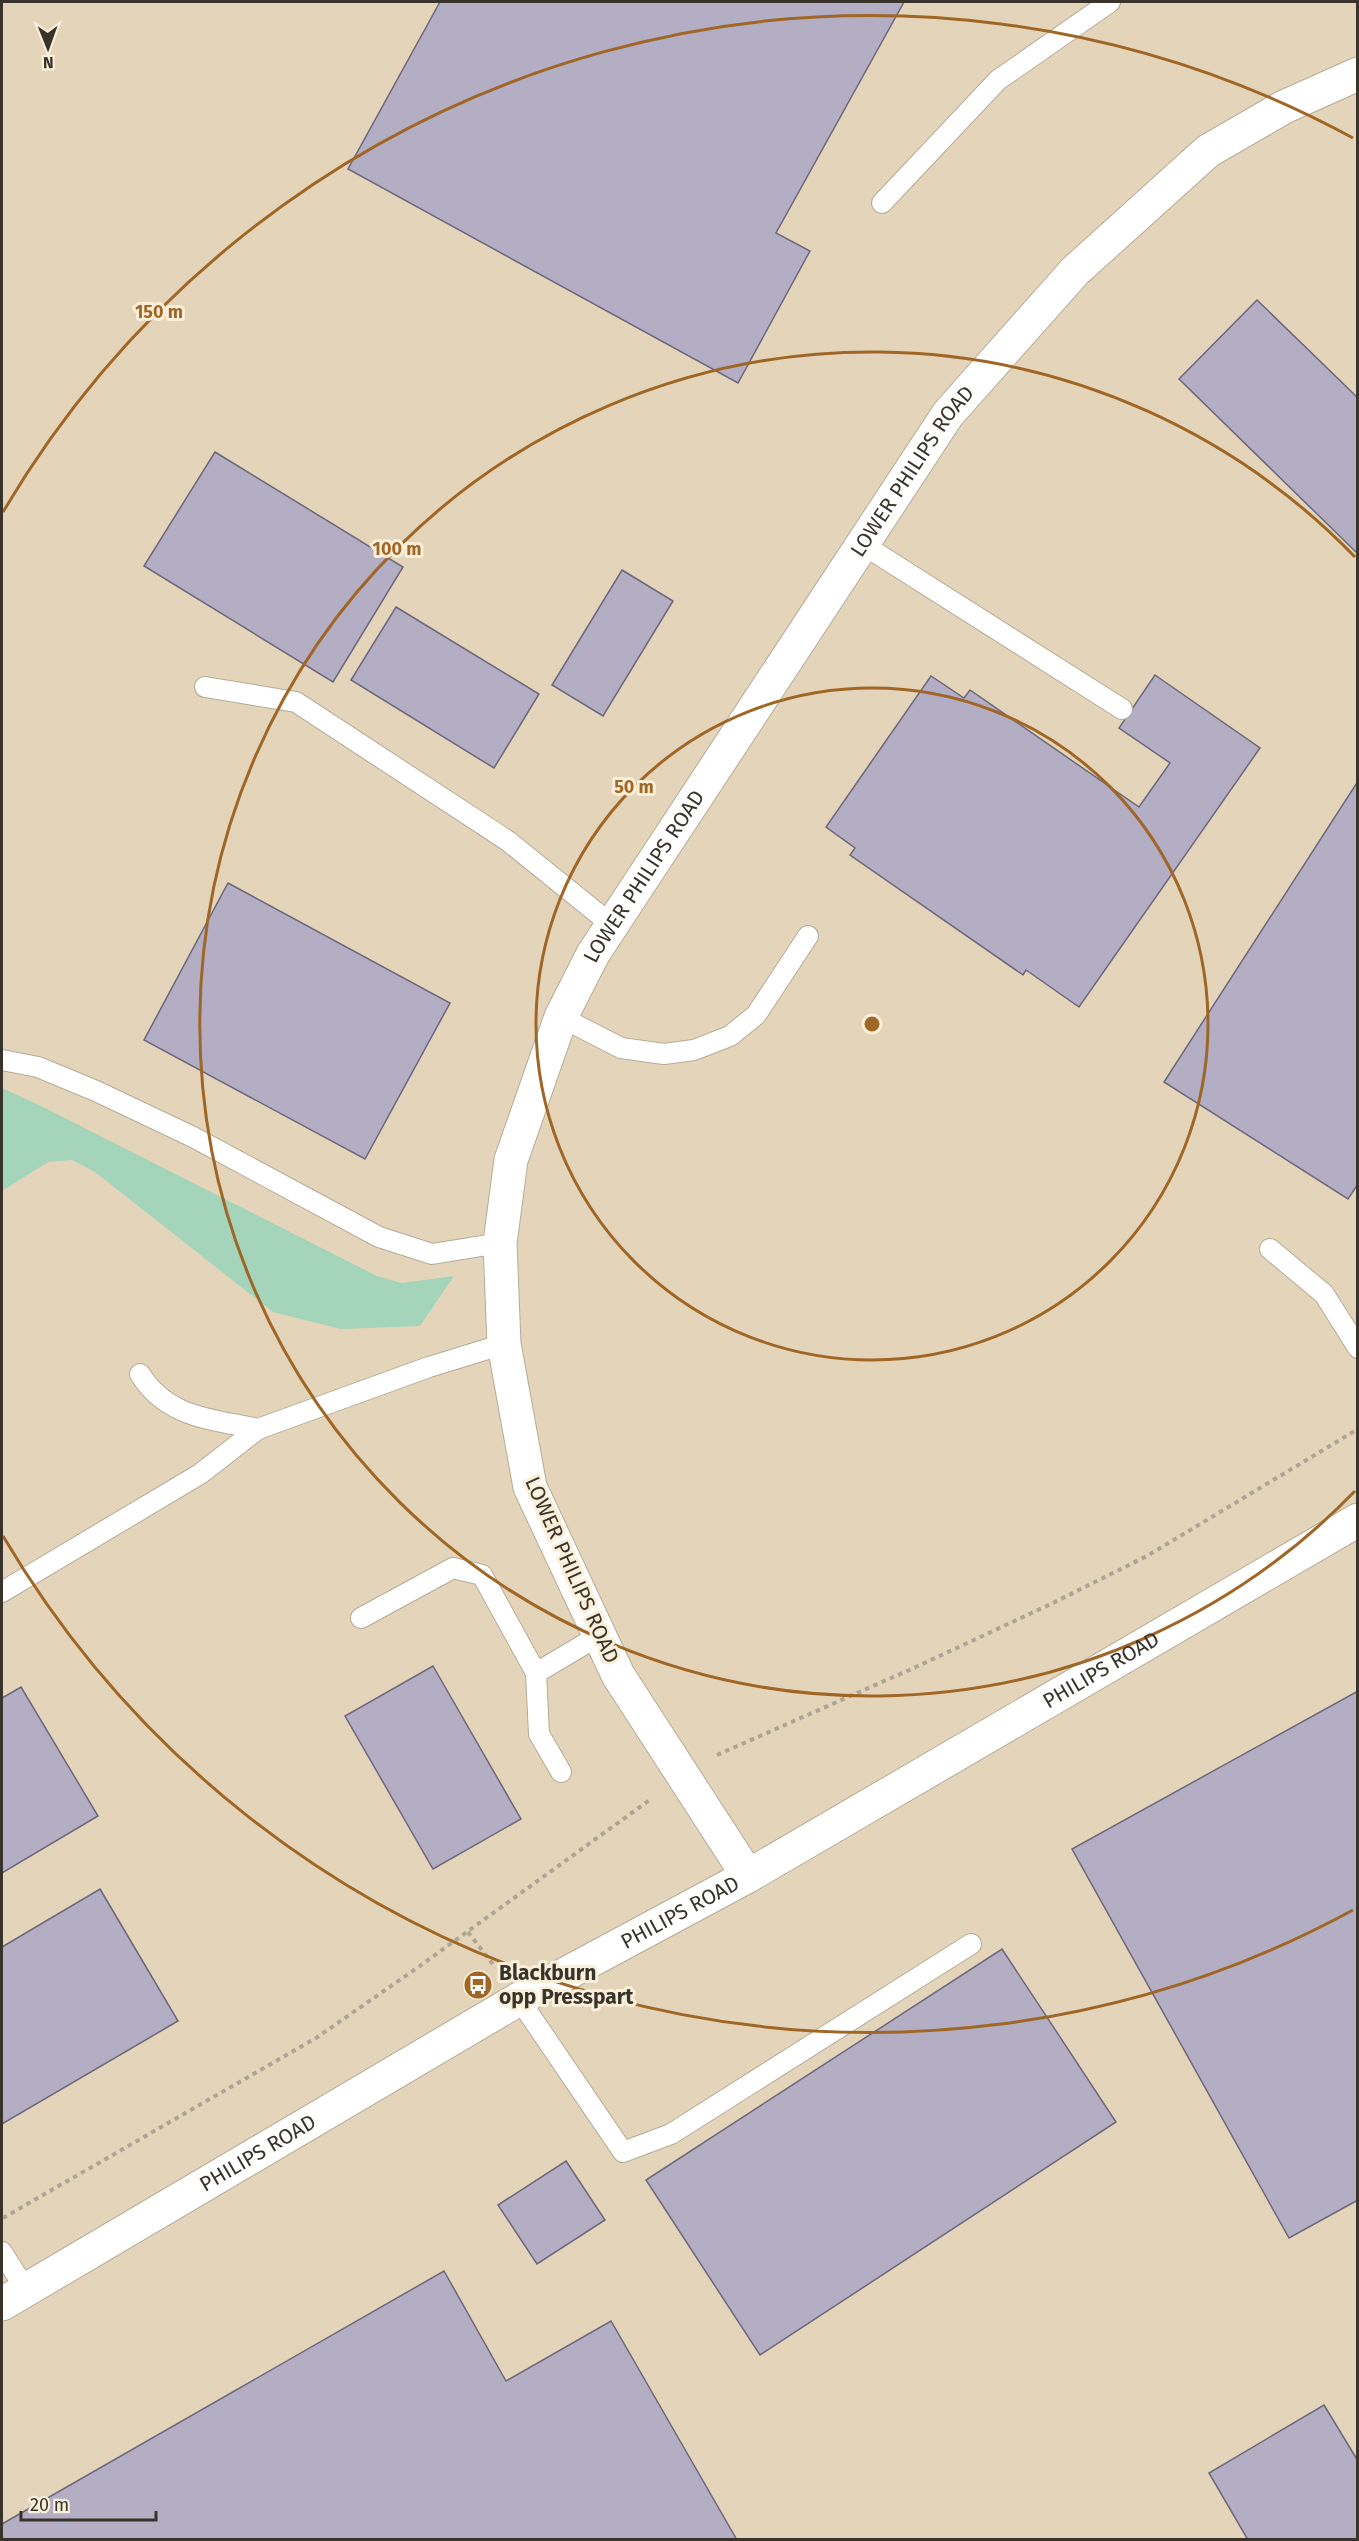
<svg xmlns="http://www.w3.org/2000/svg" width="1359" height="2541" font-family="'Fira Sans',sans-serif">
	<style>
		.built { fill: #e4d5ba }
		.green { fill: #a4d5bb }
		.building { fill: #b3aec3; stroke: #6c677a; stroke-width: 1.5 }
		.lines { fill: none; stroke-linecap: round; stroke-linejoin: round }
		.lane-casing { stroke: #b6ab98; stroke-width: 22 }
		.street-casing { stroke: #b6ab98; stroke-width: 35 }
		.path { stroke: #aea595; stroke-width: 4; stroke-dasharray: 4.5 4.5; stroke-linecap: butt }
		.lane { stroke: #fff; stroke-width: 20 }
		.street { stroke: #fff; stroke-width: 33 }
		.ring { fill: none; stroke: #a06626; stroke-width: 3 }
		.labels { text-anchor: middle; stroke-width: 6; stroke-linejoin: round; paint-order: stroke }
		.street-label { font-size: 21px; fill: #38342c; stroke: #fbefda }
		.poi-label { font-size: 21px; font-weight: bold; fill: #38342c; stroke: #fbefda; text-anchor: start }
		.centre { fill: #a06626; stroke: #fbefda; stroke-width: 3 }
		.ring-label { font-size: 18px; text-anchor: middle; font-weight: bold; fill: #a06626; stroke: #fbefda; stroke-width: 6; stroke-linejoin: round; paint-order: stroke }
	</style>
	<rect width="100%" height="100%" fill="#ede2cd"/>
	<rect class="built" x="2" y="2" width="1355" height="2537"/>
	<path class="green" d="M2 1088 39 1105 377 1276 402 1283 454 1276 420 1326 341 1329 273 1312 95 1172 72 1160 48 1162 2 1191Z"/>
	<g class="building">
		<path d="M440 2H904L776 233 810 251 738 383 348 169Z"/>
		<path d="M1257 300 1358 398V554L1179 379Z"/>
		<path d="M215 452 403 567 333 682 144 566Z"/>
		<path d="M622 570 673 601 603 716 552 685Z"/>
		<path d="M396 607 539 694 494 768 351 680Z"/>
		<path d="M1155 675 1260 748 1079 1007 1026 970 1023 975 850 855 855 848 826 827 931 676 964 698 970 690 1139 807 1170 763 1119 728Z"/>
		<path d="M1358 781V1184L1348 1199 1164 1082Z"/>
		<path d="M228 883 450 1003 365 1159 144 1040Z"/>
		<path d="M433 1666 521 1819 433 1869 345 1716Z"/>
		<path d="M21 1687 98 1816 2 1873V1698Z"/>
		<path d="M1358 1691V2200L1289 2238 1072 1849Z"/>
		<path d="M100 1889 178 2021 2 2124V1947Z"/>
		<path d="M1002 1949 1116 2122 760 2355 646 2180Z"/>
		<path d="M566 2161 605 2220 537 2264 498 2205Z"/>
		<path d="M444 2271 506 2381 611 2321 737 2540H2V2524Z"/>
		<path d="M1324 2405 1358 2461V2540H1248L1209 2473Z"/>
	</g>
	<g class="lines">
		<g class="lane-casing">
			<g id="lane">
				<path d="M882 203 998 80 1110 2"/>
				<path d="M862 544 1122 709"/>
				<path d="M205 687 296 702 508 841 612 925"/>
				<path d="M561 1017 621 1048 664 1054 694 1050 730 1036 756 1015 808 936"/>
				<path d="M2 1060 38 1067 96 1091 193 1137 379 1237 432 1254 500 1243"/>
				<path d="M1270 1249 1324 1294 1358 1348"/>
				<path d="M140 1374C167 1418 212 1419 258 1429"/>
				<path d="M2 1592 200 1474 258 1429 429 1367 504 1344"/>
				<path d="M361 1618 453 1568 482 1575 536 1673 600 1635"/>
				<path d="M536 1673 539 1734 561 1772"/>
				<path d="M519 1999 623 2152 671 2134 971 1944"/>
				<path d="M2 2252 26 2290"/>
			</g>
		</g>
		<g class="street-casing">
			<g id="street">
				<path id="s1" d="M748 1876 618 1675 530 1487 504 1344 500 1243 511 1160 561 1017 593 954 948 414 1075 271 1208 151 1284 107 1358 74"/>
				<path id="s2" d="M2 2304 519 1999 748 1876 1358 1520"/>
			</g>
		</g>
		<g class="path">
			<path d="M717 1755 916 1667 1053 1603 1147 1556 1358 1429"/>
			<path d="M468 1932 495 1967"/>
			<path d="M3 2218 316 2038 417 1968 651 1799"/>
		</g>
		<use href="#lane" class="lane"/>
		<use href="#street" class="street"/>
	</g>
	<g class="ring">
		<circle cx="872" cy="1024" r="336"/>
		<path d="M1355 1491A672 672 0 1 1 1355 557"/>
		<path d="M1353 1910A1008 1008 0 0 1 3 1536M3 512A1008 1008 0 0 1 1353 138"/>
	</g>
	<defs>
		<g id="bus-disc" transform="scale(1.5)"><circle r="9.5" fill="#a06626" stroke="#fbefda"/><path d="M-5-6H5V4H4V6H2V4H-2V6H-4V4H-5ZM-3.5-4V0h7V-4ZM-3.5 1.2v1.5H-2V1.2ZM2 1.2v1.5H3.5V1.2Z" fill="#fff"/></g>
	</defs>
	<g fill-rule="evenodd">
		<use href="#bus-disc" x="478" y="1985"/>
	</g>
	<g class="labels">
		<g class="street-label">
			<text dy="7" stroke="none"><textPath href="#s1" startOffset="1578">LOWER PHILIPS ROAD</textPath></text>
			<text dy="7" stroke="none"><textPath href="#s1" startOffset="1092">LOWER PHILIPS ROAD</textPath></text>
			<text transform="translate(572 1570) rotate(66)" y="7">LOWER PHILIPS ROAD</text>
			<text dy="7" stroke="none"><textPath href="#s2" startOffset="1269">PHILIPS ROAD</textPath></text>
			<text dy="7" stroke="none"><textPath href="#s2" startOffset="783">PHILIPS ROAD</textPath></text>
			<text dy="7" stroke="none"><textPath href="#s2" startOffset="297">PHILIPS ROAD</textPath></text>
		</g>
		<g class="poi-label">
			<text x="499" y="1980">Blackburn<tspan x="499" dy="24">opp Presspart</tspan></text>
		</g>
	</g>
	<circle cx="872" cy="1024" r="9" class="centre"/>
	<g class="ring-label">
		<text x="159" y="318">150 m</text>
		<text x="397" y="555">100 m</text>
		<text x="634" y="793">50 m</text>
	</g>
	<rect width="1359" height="2541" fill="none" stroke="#38342c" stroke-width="6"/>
	<g transform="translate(48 48) rotate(179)" stroke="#fbefda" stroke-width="4.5" paint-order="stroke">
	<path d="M0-4.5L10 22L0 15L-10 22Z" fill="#38342c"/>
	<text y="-9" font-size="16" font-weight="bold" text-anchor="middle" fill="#38342c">N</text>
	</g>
	<path d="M21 2511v9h135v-9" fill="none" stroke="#38342c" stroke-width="3"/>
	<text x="30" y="2511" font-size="18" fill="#38342c" stroke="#fbefda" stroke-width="4.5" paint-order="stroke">20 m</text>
</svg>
